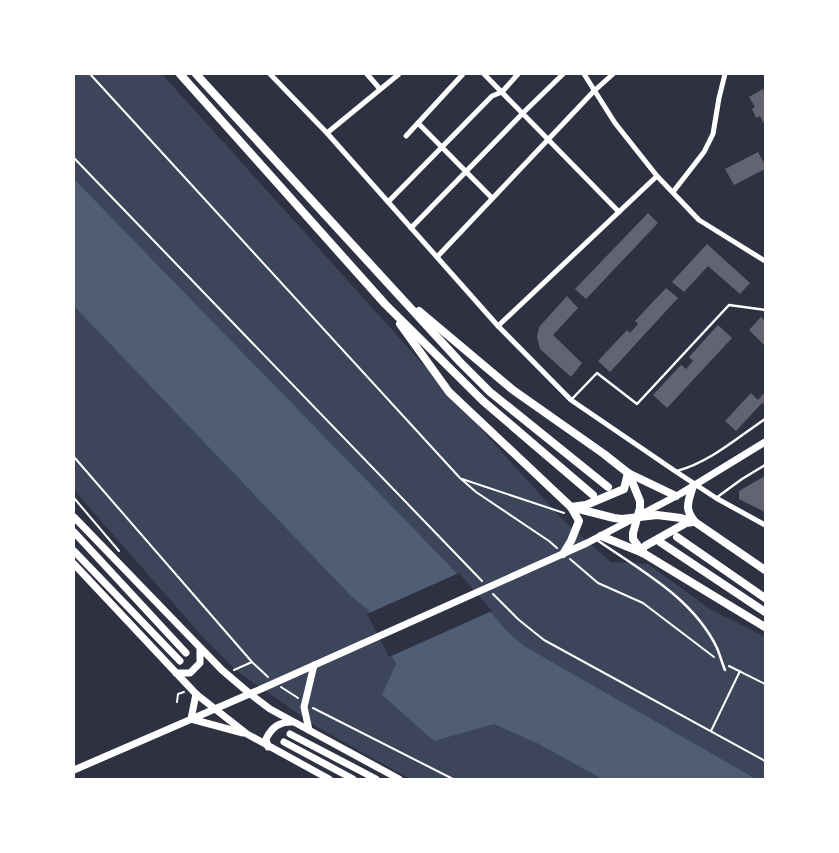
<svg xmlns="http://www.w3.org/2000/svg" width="839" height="853" font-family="'Fira Sans',sans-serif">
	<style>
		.green { fill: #3c4559 }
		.water { fill: #4f5d75 }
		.pier { fill: #2d3142 }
		.building { fill: #626471 }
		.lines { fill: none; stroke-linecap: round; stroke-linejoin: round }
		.path { stroke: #fff; stroke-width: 2 }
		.service { stroke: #fff; stroke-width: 2.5 }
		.minor { stroke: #fff; stroke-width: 5 }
		.secondary { stroke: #fff; stroke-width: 7 }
		.primary { stroke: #fff; stroke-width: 8 }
	</style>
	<rect width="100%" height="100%" fill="#2d3142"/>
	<path class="green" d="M74 74H162L564 521 611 562 648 564 710 609 765 637V779H410L317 727 237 671 201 635 74 490Z"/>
	<path class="water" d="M74 179 446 562 508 632 524 646 756 779H602L539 744 494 724 434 741 382 695 396 664 368 610 351 596 74 306Z"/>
	<path class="pier" d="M459 573 492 611 389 657 367 614Z"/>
	<g class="building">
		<path d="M763 89 765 93V126L760 116 756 118 752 109 755 107 749 97Z"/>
		<path d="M758 152 765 165V169L734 185 725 169Z"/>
		<path d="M648 213 658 223 586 299 575 289Z"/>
		<path d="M707 244 750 283 740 294 708 266 684 292 672 282Z"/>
		<path d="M666 288 678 298 610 372 598 361 627 330 630 333 638 324 635 321Z"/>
		<path d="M567 296 578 308 553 335 582 363 571 377 540 349 537 337 539 327Z"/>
		<path d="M761 317 765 321V346L749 330Z"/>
		<path d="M718 325 732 338 667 408 653 395 681 365 686 369 693 361 689 357Z"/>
		<path d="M765 392V405L762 403 736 431 725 421 751 393 758 400Z"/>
		<path d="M765 476V512L739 499V491Z"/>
	</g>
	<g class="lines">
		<g class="path">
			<path d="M90 74 460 478 476 492 549 541 557 548"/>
			<path d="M74 158 482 581"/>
			<path d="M74 457 252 662 268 677"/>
			<path d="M462 479 564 513"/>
			<path d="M74 498 119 551"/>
			<path d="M570 559 598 583 643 603 714 657"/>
			<path d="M493 594 519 620 544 640 765 761"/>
			<path d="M729 666 765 684"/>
			<path d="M234 670 252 662"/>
			<path d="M281 687 298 698"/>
			<path d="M177 702 178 694 184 692"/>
			<path d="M313 708 453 779"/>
			<path d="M711 731 740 671"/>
		</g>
		<g class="service">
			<path d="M571 400 597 373 637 404 729 305 765 310"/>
			<path d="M677 471C710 462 737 438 765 419"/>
			<path d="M716 498 742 479 765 465"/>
			<path d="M597 540C640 570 693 598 717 648 720 655 722 663 725 670"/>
		</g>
		<g class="minor">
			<path d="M270 74 327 133 498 326 571 400 675 471 716 498 765 525"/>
			<path d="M367 74 380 89"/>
			<path d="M484 74 619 212"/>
			<path d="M584 74 615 123 657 176 699 220 765 261"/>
			<path d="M418 123 492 198"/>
			<path d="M327 133 399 74"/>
			<path d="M406 136 463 74"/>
			<path d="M673 192 704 152 713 134 719 98 725 74"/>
			<path d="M388 202 492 96 502 92 518 74"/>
			<path d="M411 228 523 113 563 74"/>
			<path d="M437 257 594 91 613 74"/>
			<path d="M498 326 657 176"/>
		</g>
		<g class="secondary">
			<path d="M74 517 222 670 249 693 270 709 399 779"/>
			<path d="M74 532 186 653"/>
			<path d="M74 551 180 661"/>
			<path d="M74 564 196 694 247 734 329 779"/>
			<path d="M176 673H190L200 663V648"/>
			<path d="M196 694 191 719 243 733"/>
			<path d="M309 730 304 707 314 665"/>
			<path d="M290 734 376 779"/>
			<path d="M284 742 353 779"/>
			<path d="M268 747 266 739C272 727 279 722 292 722"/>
			<path d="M74 770 261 689 587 543 680 494 765 442"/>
		</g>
		<g class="primary">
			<path d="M180 74 385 304 483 401 593 495"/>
			<path d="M196 74 460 362 490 392 608 487"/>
			<path d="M419 311 513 390 604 454 628 473 676 496"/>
			<path d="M400 324 449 392 571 507 614 518 622 519 657 515 681 518 695 522 765 570"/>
			<path d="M629 474 640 501V508L633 533V539L643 553"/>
			<path d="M693 486C688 502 684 509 695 522"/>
			<path d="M601 536 643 553 765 627"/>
			<path d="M677 537 765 598"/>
			<path d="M660 542 765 612"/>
			<path d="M643 553V548L645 546 686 523 693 522"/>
			<path d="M563 554 571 541 579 521 571 507 586 505 624 489 628 473"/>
		</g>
	</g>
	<rect width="839" height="853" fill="none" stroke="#ffffff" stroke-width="150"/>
</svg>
